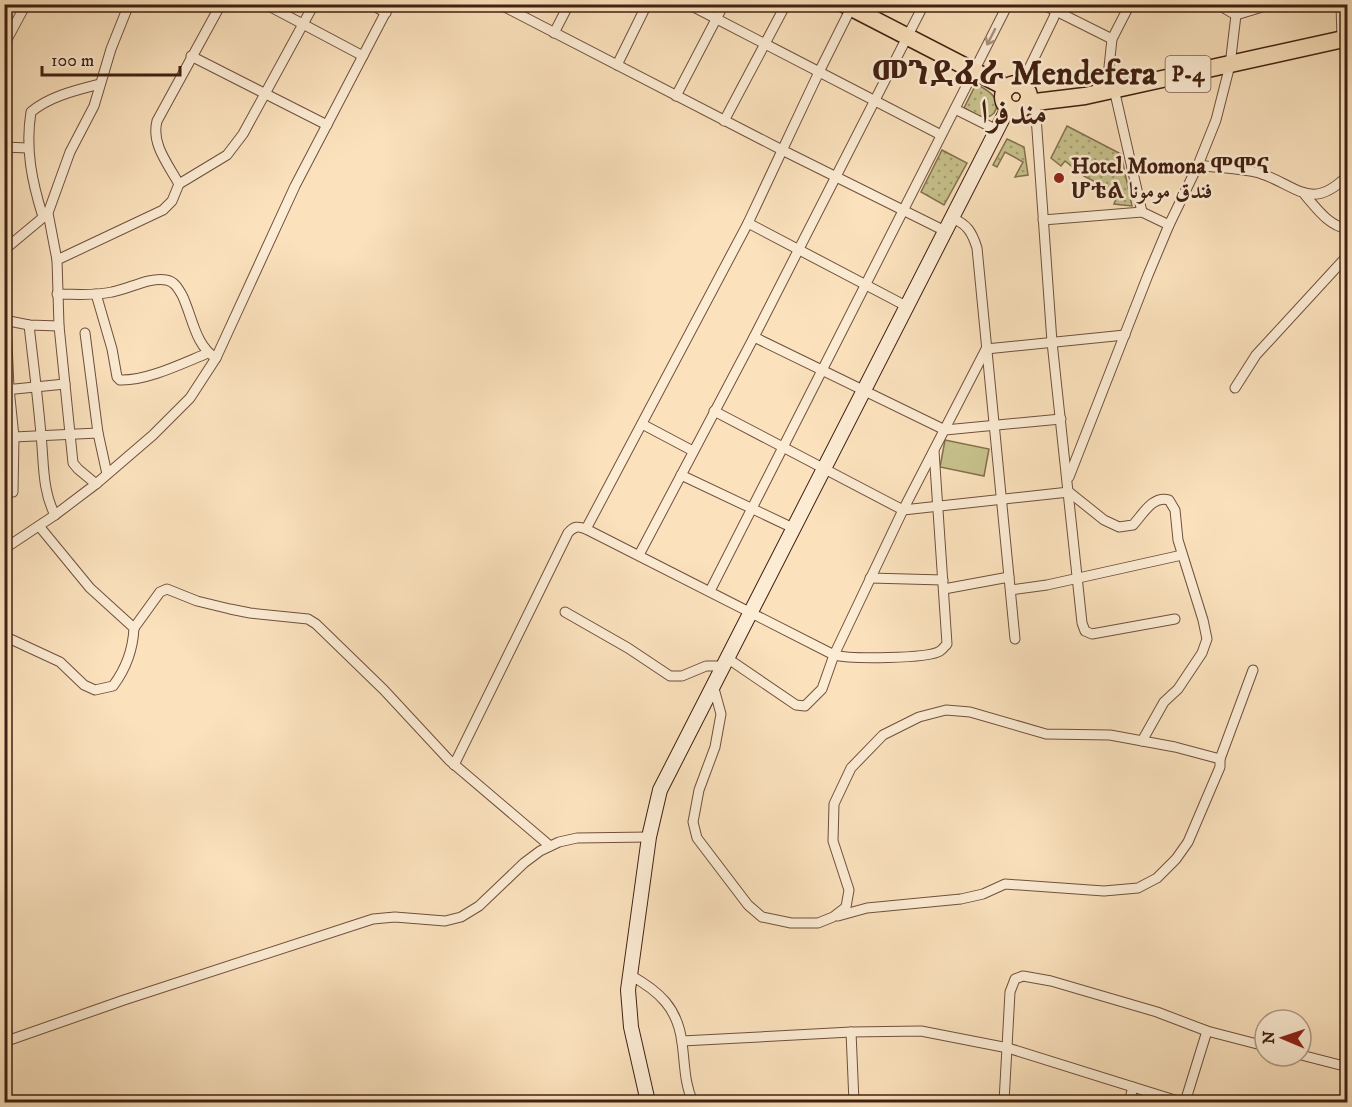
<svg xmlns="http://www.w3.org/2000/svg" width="1352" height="1107" font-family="'IM FELL DW Pica',Amiri,'Noto Serif Ethiopic',serif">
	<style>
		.grass { fill: url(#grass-dots); stroke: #84704f; stroke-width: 1.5 }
		.pitch { fill: #c7c18c; stroke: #84704f; stroke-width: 1.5 }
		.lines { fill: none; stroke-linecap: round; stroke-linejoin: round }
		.minor-casing { stroke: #70503d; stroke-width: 11 }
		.secondary-casing { stroke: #412012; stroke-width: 16 }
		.trunk-casing { stroke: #412012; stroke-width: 19 }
		.minor { stroke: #fcecd4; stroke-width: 9 }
		.secondary { stroke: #fcecd4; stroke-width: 14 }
		.trunk { stroke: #fbe2bd; stroke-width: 16 }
		.oneway { stroke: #a8907d }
		.poi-dot { fill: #8f2418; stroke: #fcecd4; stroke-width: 2 }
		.labels { text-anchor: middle; stroke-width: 5; stroke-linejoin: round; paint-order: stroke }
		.shield { fill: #fcecd4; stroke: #795d4c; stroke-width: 1.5 }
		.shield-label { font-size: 21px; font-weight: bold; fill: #412012 }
		.poi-label { font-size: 22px; font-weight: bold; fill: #412012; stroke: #fcecd4; text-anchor: start }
		.town-label { font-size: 34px; font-weight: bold; fill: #412012; stroke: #fcecd4 }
	</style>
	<defs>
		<pattern id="grass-dots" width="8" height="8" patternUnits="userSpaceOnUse" patternTransform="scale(1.5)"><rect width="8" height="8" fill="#c7c18c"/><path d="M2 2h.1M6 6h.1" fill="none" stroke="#a39c71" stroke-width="1.8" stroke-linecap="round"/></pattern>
	</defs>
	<rect width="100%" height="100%" fill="#fbe2bd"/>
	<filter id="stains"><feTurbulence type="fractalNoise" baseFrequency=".00333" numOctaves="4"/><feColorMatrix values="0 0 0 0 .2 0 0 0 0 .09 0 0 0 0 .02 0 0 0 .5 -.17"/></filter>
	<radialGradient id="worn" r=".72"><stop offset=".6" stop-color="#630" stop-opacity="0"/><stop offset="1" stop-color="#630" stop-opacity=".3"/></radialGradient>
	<g class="grass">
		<path d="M976 84C986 89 1004 99 994 113 992 115 989 117 986 117 979 118 970 111 964 108Z"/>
		<path d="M1067 126 1121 154 1132 206 1114 204 1118 194 1084 176 1065 161 1061 166 1051 158Z"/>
		<path d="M1007 139 1024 147 1028 175 1015 177 1023 162 1005 152 997 167 993 165Z"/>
		<path d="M942 150 967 163 944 205 921 192Z"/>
	</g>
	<path class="pitch" d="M945 440 989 449 984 476 940 467Z"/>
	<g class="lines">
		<g class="minor-casing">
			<g id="minor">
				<path d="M265 4 363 56"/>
				<path d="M371 4 386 13"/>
				<path d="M499 4 782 150 945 231"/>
				<path d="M688 4 941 135"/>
				<path d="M1042 4 1112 39"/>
				<path d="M1130 4 1112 39 1109 67 1142 212"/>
				<path d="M1217 4 1236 15 1272 4"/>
				<path d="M1341 4 1342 39"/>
				<path d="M554 33 569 4"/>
				<path d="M4 45 26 4"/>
				<path d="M191 56 327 125"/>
				<path d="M617 65 647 4"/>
				<path d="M1021 85 1054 17 1058 4"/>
				<path d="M676 96 724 4"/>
				<path d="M1035 102 1052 342 1082 623 1085 631 1092 634 1175 619"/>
				<path d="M955 109 997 130"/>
				<path d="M724 121 786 4"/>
				<path d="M4 147 28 148"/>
				<path d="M1198 165C1218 168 1240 168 1259 173 1297 185 1311 213 1348 175"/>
				<path d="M179 184C168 164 151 144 157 121L221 4"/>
				<path d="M1305 195C1317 209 1329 226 1348 229"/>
				<path d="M43 217C32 182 25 149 31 112 50 96 77 90 100 84"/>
				<path d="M952 218C967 224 972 232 977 248L1015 639"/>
				<path d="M1043 220 1142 212 1169 225"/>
				<path d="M748 223 906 306"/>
				<path d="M4 250 46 215"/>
				<path d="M57 260 48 213 70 152 94 106 111 49 129 4"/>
				<path d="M57 294C75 294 94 296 112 292 129 289 149 277 166 280 174 281 178 288 182 295 192 315 195 346 216 358"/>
				<path d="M96 294 112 349 117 377 120 380C147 381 183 363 208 353"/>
				<path d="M4 320 29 325 59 326"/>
				<path d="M6 321 9 388 14 437 13 492"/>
				<path d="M29 325C33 361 38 398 41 435 44 463 42 490 55 515"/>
				<path d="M85 333 98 433 107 474"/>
				<path d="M754 337 945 430 1061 419"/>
				<path d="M1235 388 1256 355 1348 255"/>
				<path d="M5 390 65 384"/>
				<path d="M714 411 903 510 1069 492 1104 520 1119 527 1133 525C1143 514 1153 495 1169 500L1175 510 1178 540 1203 620 1207 639 1202 653 1178 689 1164 702 1142 741"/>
				<path d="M642 424 693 451"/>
				<path d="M14 437 98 433"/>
				<path d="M681 475 793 528"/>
				<path d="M1069 477 1148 275 1169 225 1198 165 1216 120 1230 65 1236 15 1241 4"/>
				<path d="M96 484 78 469 73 463 59 326 57 260 163 210 172 201 179 184 227 155 243 134 314 4"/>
				<path d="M586 529 748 223 819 72 853 4"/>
				<path d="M4 549 55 515 96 484 153 435 190 398 216 358 295 186 390 4"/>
				<path d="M639 555 754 337 924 4"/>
				<path d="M870 578 943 580"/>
				<path d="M944 589 1009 577"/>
				<path d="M1011 590 1047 585 1182 555"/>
				<path d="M710 591 1008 4"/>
				<path d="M565 612 628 648 670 676H682L706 666H723"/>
				<path d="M134 628 160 592 167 589 197 601 230 609 250 613 308 619 316 624 384 690 449 760 550 846"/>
				<path d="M4 636 60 662 84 685 95 690 113 686C125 670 133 649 134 628L90 588 39 526"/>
				<path d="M727 658 796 705 805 706 822 689 834 655 903 510 986 349 1125 335"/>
				<path d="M713 685 721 714 715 747 699 790 693 822 697 838 748 905 762 917 791 923H818L833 917 846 907 849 890 833 841 834 804 851 768 883 735 919 717 946 710 970 712 1046 734 1110 735 1175 747 1220 759 1253 670"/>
				<path d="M454 765 568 533C574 526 578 526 586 529L834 655C849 659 928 659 940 651 943 649 945 646 947 644L934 451"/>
				<path d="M838 916 867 908 961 899 983 894 1005 884 1104 891 1138 888 1157 878 1176 859 1188 842 1220 767V759"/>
				<path d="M630 975C659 991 678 1008 682 1043 685 1063 684 1083 693 1102"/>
				<path d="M851 1032 854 1102"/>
				<path d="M682 1041 851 1032 921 1031 1008 1048 1181 1102"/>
				<path d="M4 1042 124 1000 373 919 395 917 445 921 461 917 479 906 524 863 540 851 559 842 577 838 649 837"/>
				<path d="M1301 1055 1348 1067"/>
				<path d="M1004 1102 1010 992 1015 979 1023 976 1051 981 1157 1012 1207 1031 1265 1046"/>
				<path d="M1129 1102 1133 1087"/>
				<path d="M1185 1102 1207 1031"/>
			</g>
		</g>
		<g class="secondary-casing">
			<path id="secondary" d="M648 1102 631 1027 628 990 649 837 660 790 1008 108"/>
		</g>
		<g class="trunk-casing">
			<g id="trunk">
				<path d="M844 4 1007 88"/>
				<circle cx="1016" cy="97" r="13"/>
				<path d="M1027 103 1085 96 1348 38"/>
			</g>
		</g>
		<use href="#minor" class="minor"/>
		<use href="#secondary" class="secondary"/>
		<use href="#trunk" class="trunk"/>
	</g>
	<defs><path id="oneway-shaft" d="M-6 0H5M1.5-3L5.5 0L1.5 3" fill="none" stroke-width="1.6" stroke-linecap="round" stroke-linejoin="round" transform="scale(1.5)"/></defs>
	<use class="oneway" href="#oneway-shaft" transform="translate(991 37) rotate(117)"/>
	<circle class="poi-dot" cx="1059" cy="178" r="6"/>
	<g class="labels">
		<rect class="shield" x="1165.5" y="56" width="45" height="36" rx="4.5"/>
		<g class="shield-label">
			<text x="1188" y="81">P-4</text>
		</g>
		<g class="poi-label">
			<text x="1071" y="173">Hotel Momona ሞሞና<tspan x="1071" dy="25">ሆቴል فندق مومونا</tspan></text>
		</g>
		<g class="town-label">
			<text x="1014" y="84">መንደፈራ Mendefera<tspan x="1014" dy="39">مندفرا</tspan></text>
		</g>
	</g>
	<rect width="1352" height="1107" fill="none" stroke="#fbe2bd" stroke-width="24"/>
	<rect x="6" y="6" width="1340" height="1095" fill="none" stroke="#412012" stroke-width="3"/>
	<rect x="12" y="12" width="1328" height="1083" fill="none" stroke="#412012" stroke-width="1.5"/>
	<g transform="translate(1283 1038) rotate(272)"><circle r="28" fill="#fcecd4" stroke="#b19a86" stroke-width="1.5"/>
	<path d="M0-4.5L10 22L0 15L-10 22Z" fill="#8f2418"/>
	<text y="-9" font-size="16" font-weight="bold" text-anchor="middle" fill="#412012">N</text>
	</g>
	<path d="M42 66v9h138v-9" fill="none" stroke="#412012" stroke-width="3"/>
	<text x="51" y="66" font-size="18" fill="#412012" stroke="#fcecd4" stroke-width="4.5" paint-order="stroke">100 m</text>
	<rect width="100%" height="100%" filter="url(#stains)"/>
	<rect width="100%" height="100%" fill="url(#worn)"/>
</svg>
